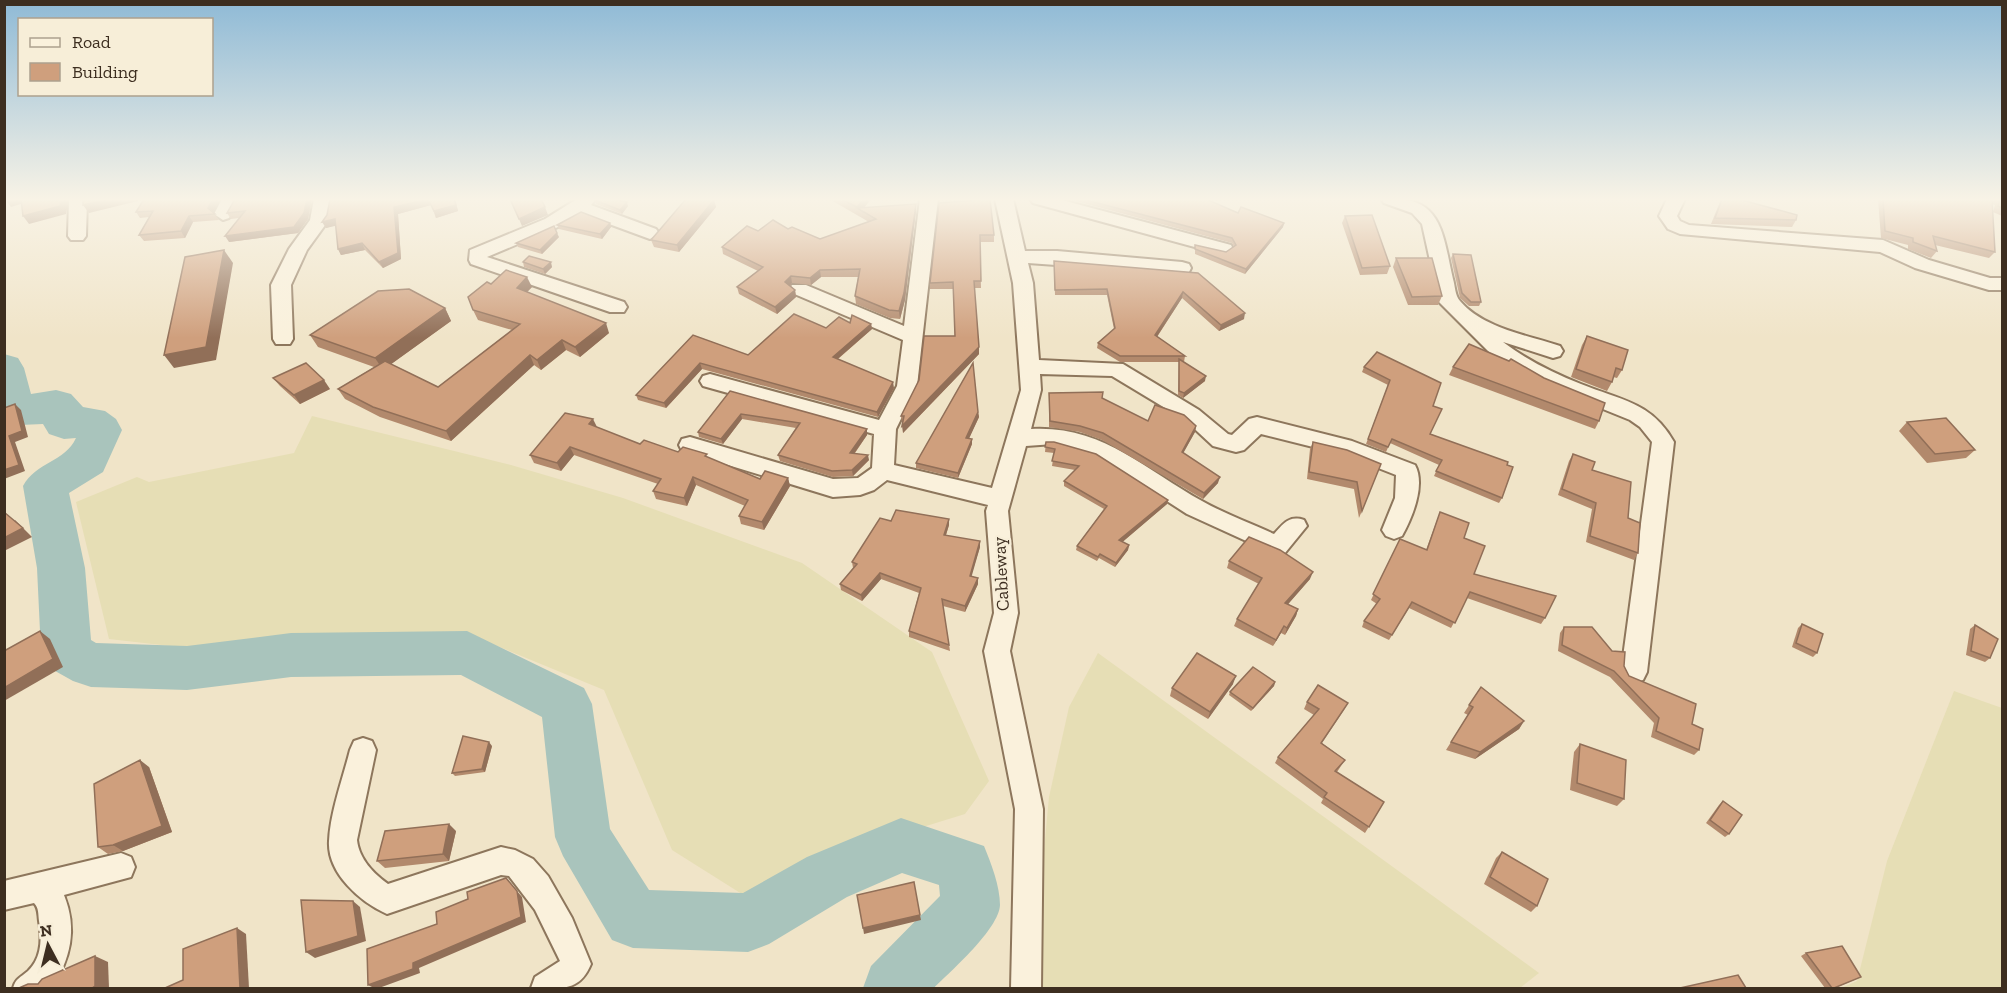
<svg xmlns="http://www.w3.org/2000/svg" width="2007" height="993" font-family="'Zilla Slab',serif">
	<style>
		.farmland { fill: #e6deb5 }
		.lines { fill: none; stroke-linecap: round; stroke-linejoin: round }
		.river { fill: #a9c4bc; fill-rule: evenodd }
		.minor-casing { stroke: #8d765c; stroke-width: 4 }
		.minor { fill: #faf1dc; fill-rule: evenodd }
		.wall { fill: #b2896c }
		.shaded-wall { fill: #916f58 }
		.building { fill: #cf9f7d; stroke: #916f58; stroke-width: 1.5 }
		.labels { text-anchor: middle; stroke-width: 4.5; stroke-linejoin: round; paint-order: stroke }
		.street-label { font-size: 18px; fill: #3d2e20; stroke: #f7eed8 }
	</style>
	<rect width="100%" height="100%" fill="#f0e4c8"/>
	<g class="farmland">
		<path d="M312 416 511 465 623 498 802 563 932 652 989 781 965 814 842 852 753 901 672 850 604 690 473 636 179 647 109 639 76 502 137 477 149 482 294 453Z"/>
		<path d="M1098 653 1539 973 1520 988H1040L1033 967 1049 797 1069 707Z"/>
		<path d="M1954 691 2002 708V988H1841L1857 981 1887 861Z"/>
	</g>
	<g class="lines">
		<path class="river" d="M4 354 18 358 24 368 31 394 56 390 71 394 83 407 105 411 116 419 122 430 103 472 69 493 85 568 91 640 96 643 187 646 291 633 467 631 584 688 592 704 610 829 649 890 743 893 807 857 901 818 984 846C991 863 1000 886 1000 905 999 929 951 971 934 988H863L871 966 940 896 939 885 902 873 847 897 769 944 748 952 633 948 612 940 563 856 555 837 542 717 461 675 291 677 187 690 91 687 73 681 48 667 41 652 37 568 23 486C36 462 65 462 76 438L64 439 49 434 43 424 20 425 4 420Z"/>
		<g class="minor-casing">
			<g id="minor">
				<path d="M69 199H87L86 236 83 240H71L68 236Z"/>
				<path d="M222 199H240L229 218 223 220 214 214Z"/>
				<path d="M314 199H332L328 221 307 250 291 285 293 339 290 344H276L273 339 271 285 289 249 310 220Z"/>
				<path d="M577 199H596L591 205 656 229 659 233 650 239 582 214 558 227 487 257 624 302 627 307 624 312H610L471 264 469 260 470 250 545 219Z"/>
				<path d="M920 199H938L917 386 896 429 894 465 992 488 1021 390 1013 283 995 199H1013L1025 251H1057L1182 262 1189 264 1191 268 1189 272 1182 274 1028 263 1033 283 1039 360 1123 364 1199 410 1228 434 1232 435 1249 419 1257 417 1352 441 1415 465C1426 485 1412 518 1402 536L1394 539 1386 536 1382 530 1395 498 1396 475 1345 455 1261 434 1244 450 1236 452 1213 446 1185 420 1112 376 1040 374 1041 390 1031 429C1102 425 1144 469 1202 501 1225 514 1250 523 1274 534 1283 524 1289 515 1304 520L1307 526 1285 553 1277 555 1187 514 1097 456 1054 444 1026 446 1008 511 1018 613 1010 651 1043 809 1041 988H1011L1015 809 984 651 994 613 986 511 988 505 887 480 874 490 860 495 833 497 682 451 679 445 682 439 690 437 833 479 858 478 872 468 874 434 703 386 700 381 703 376 710 374 879 420 897 386 903 340 792 293 789 289 792 285H806L904 326Z"/>
				<path d="M1030 199H1058L1231 245 1233 249 1224 255 1033 203Z"/>
				<path d="M1381 199C1442 194 1442 231 1453 279 1455 285 1455 296 1460 301 1483 328 1527 335 1560 346L1563 351 1560 356 1553 358 1503 342C1527 360 1553 373 1581 384 1620 400 1652 402 1674 442L1647 672 1643 680 1634 683 1625 680 1621 672 1652 442 1640 427 1630 420 1541 384 1514 369 1489 352 1439 302 1422 224 1412 213 1384 203Z"/>
				<path d="M1667 199H1685L1677 216 1680 221 1689 225 1883 240 1929 260 1990 278H2002V290H1989L1915 268 1880 252 1680 234 1668 229 1659 216Z"/>
				<path d="M363 738 372 741 376 750 357 840C359 859 374 874 388 884L501 847 515 850 533 859 548 876 572 918 591 964C579 993 560 988 531 988L535 977 560 961 535 910 509 876 501 875 387 914C360 902 327 873 329 841 330 813 343 778 350 750L354 741Z"/>
				<path d="M121 853 131 857 135 867 131 877 64 895C78 930 70 959 52 988H13C16 978 20 978 28 971 42 958 42 938 39 921 38 914 39 908 34 903L4 910V881Z"/>
			</g>
		</g>
		<use href="#minor" class="minor"/>
	</g>
	<g class="wall">
		<path d="M144 199 213 212 219 220 193 222 185 238 144 241 139 235 149 217 140 218 136 212Z"/>
		<path d="M235 199H312L308 219 298 233 229 242 239 218 231 219 227 213Z"/>
		<path d="M455 199 458 211 436 218 431 205 398 214 401 259 383 268 365 250 341 255 338 249 336 225 326 228 327 215Z"/>
		<path d="M831 199H871L864 208 916 204V211L905 300 900 319 890 318 856 304 855 296 858 277H821L811 285 792 283 790 285 795 290 796 297 777 314 739 294 737 287 758 271 723 254 722 247 758 231 788 229 820 239 869 222 831 200Z"/>
		<path d="M1069 199H1206L1238 213 1284 223 1283 227 1245 274 1195 254V245L1226 252 1234 247 1232 243 1072 200Z"/>
		<path d="M1721 199H1738L1796 220 1792 227 1711 224Z"/>
		<path d="M1878 199H2002V216L1993 212 1995 205 1992 204 1995 252 1989 258 1935 245 1937 251 1931 258 1908 249V245L1881 238Z"/>
		<path d="M595 200 628 206 622 214 596 204Z"/>
		<path d="M714 200 716 207 679 252 654 247 651 240Z"/>
		<path d="M939 203 994 235V242H980L981 288H974L979 354 903 433V423L902 422 901 416 955 336 954 289H930V283Z"/>
		<path d="M1345 216 1390 266 1387 274 1360 275 1342 223Z"/>
		<path d="M610 223 611 227 602 239 559 229 557 225Z"/>
		<path d="M559 237 542 254 518 247 516 243Z"/>
		<path d="M1453 254 1481 302 1479 306H1469L1460 298 1451 258Z"/>
		<path d="M1396 258 1442 296 1438 305H1408L1393 267Z"/>
		<path d="M1054 261 1198 273 1244 319 1219 331 1182 298 1157 337 1185 356 1184 362 1205 381 1183 398 1178 395 1179 362H1120L1097 348 1098 343 1114 329 1107 295H1055Z"/>
		<path d="M523 262 552 267 545 274 524 267Z"/>
		<path d="M491 284 532 287 527 292 609 333 580 357 566 350 541 370 534 365 451 441 380 417 345 399 338 389 374 367 318 347 310 335 445 308 451 321 391 364 438 387 512 330 478 320 473 310Z"/>
		<path d="M850 323 871 324 872 329 838 359 894 388 878 417 702 369 666 408 638 400 636 395 693 335 748 355 826 328Z"/>
		<path d="M1587 336 1622 370 1617 378 1613 377 1612 382 1607 391 1571 377 1582 345Z"/>
		<path d="M1377 352 1433 406 1431 434 1507 465 1502 498 1499 503 1434 476 1439 465 1390 443 1386 452 1366 444 1388 385 1362 372 1364 367Z"/>
		<path d="M1453 367 1599 421 1595 429 1449 375Z"/>
		<path d="M273 378 330 389 300 404 280 386Z"/>
		<path d="M730 391 867 429V435L855 453 869 460 853 476 833 477 780 461 778 455 796 428 742 419 723 444 699 437 698 432Z"/>
		<path d="M1049 393 1103 399 1148 421 1196 426 1195 432 1183 453 1218 483 1203 499 1102 440 1080 432 1049 427Z"/>
		<path d="M978 412 979 417 969 438 972 444 958 478 916 468V463Z"/>
		<path d="M1907 422 1975 450 1966 458 1927 463 1899 431Z"/>
		<path d="M596 427 640 444 708 458 760 479 788 478 790 486 764 530 741 524 739 516 745 506 696 485 687 506 656 499 653 491 658 484 574 455 561 471 534 463 530 455Z"/>
		<path d="M1046 442 1168 500 1167 504 1122 542 1129 545 1128 550 1115 567 1099 558 1097 561 1076 550 1077 546 1104 509 1064 486V481L1075 470 1052 466 1054 453 1045 452Z"/>
		<path d="M1313 442 1381 464 1359 518 1354 489 1307 479 1310 449Z"/>
		<path d="M1573 454 1592 470 1628 518 1638 553 1634 560 1586 542 1592 509 1558 495 1569 461Z"/>
		<path d="M1440 512 1464 538 1474 574 1545 618 1541 624 1467 598 1451 628 1409 608 1389 640 1362 627 1364 621 1377 604 1371 600 1400 539 1426 550Z"/>
		<path d="M949 519V525L946 535 980 547 971 576 978 584 965 612 943 606 950 651 909 637V631L919 593 881 579 862 601 841 590 840 584 853 568 852 562 891 521Z"/>
		<path d="M1229 561 1310 579 1288 604 1298 609 1296 616 1285 635 1281 633 1273 646 1234 626 1237 619 1259 584 1227 568Z"/>
		<path d="M1802 624 1817 653 1813 657 1792 647 1798 628Z"/>
		<path d="M1975 625 1990 658 1985 662 1966 655 1970 629Z"/>
		<path d="M1564 627 1624 666 1629 676 1692 724 1699 750 1694 755 1651 737 1654 723 1610 677 1558 651 1560 633Z"/>
		<path d="M1275 682 1274 686 1251 711 1229 695 1230 692Z"/>
		<path d="M1233 684 1208 719 1170 696 1172 688Z"/>
		<path d="M1481 687 1524 721 1519 729 1475 759 1446 750 1468 715 1464 713Z"/>
		<path d="M1307 702 1348 703 1344 710 1322 743 1345 760 1337 772 1384 802 1365 833 1321 803 1323 799 1275 763 1278 757 1314 715 1304 709Z"/>
		<path d="M1580 744 1624 799 1617 806 1570 790 1574 752Z"/>
		<path d="M492 746 485 772 455 776 452 773Z"/>
		<path d="M149 767 172 832 123 851 108 854 98 847Z"/>
		<path d="M1723 801 1729 834 1725 837 1706 823 1719 805Z"/>
		<path d="M456 831 449 861 385 868 377 861Z"/>
		<path d="M1502 852 1537 906 1531 912 1484 884 1496 858Z"/>
		<path d="M1806 953 1861 977 1835 988H1825L1801 956Z"/>
	</g>
	<g class="shaded-wall">
		<path d="M5 199H24L27 202 11 207Z"/>
		<path d="M62 199H69L66 214 29 224 23 216Z"/>
		<path d="M110 199H138V201L89 213 83 205Z"/>
		<path d="M213 199H220L212 215 208 208Z"/>
		<path d="M307 199H312L308 219 298 233 229 242 225 236Z"/>
		<path d="M428 199 431 205 398 214 401 259 383 268 379 262 394 207Z"/>
		<path d="M454 199H455L458 211 436 218 434 211Z"/>
		<path d="M864 199H871L861 211 857 208 858 215 857 207Z"/>
		<path d="M714 200 716 207 679 252 677 245Z"/>
		<path d="M627 202 628 206 622 214 620 210Z"/>
		<path d="M916 204V211L905 300 900 319 899 311Z"/>
		<path d="M545 207 548 215 522 226 519 219Z"/>
		<path d="M189 216 193 222 185 238 181 231Z"/>
		<path d="M335 219 339 225 326 228 322 222Z"/>
		<path d="M610 223 611 227 602 239 600 234Z"/>
		<path d="M1284 223 1283 227 1245 274 1246 269Z"/>
		<path d="M557 233 559 237 542 254 540 250Z"/>
		<path d="M362 243 365 250 341 255 338 249Z"/>
		<path d="M224 250 233 263 216 360 174 368 164 355Z"/>
		<path d="M551 262 552 267 545 274 543 269Z"/>
		<path d="M820 270 821 277 811 285 810 278Z"/>
		<path d="M791 276 792 283 787 289 785 282Z"/>
		<path d="M527 277 532 287 521 298 517 288Z"/>
		<path d="M795 290 796 297 777 314 775 307Z"/>
		<path d="M1183 292 1182 298 1154 341 1155 335Z"/>
		<path d="M445 308 451 321 383 370 375 358Z"/>
		<path d="M1245 313 1244 319 1219 331 1221 325Z"/>
		<path d="M606 323 609 333 580 357 575 347Z"/>
		<path d="M871 324 872 329 834 362 833 357Z"/>
		<path d="M562 340 566 350 541 370 537 360Z"/>
		<path d="M979 347V354L903 433 902 426Z"/>
		<path d="M530 355 534 365 451 441 446 431Z"/>
		<path d="M700 363 702 369 666 408 664 403Z"/>
		<path d="M1206 376 1205 381 1183 398 1184 393Z"/>
		<path d="M324 380 330 389 300 404 294 395Z"/>
		<path d="M893 382 894 388 878 417 877 412Z"/>
		<path d="M15 404 21 410 28 437 15 442 25 471 4 479V470L9 436Z"/>
		<path d="M978 412 979 417 967 443 966 438Z"/>
		<path d="M741 414 742 419 723 444 721 439Z"/>
		<path d="M593 419 597 427 589 424Z"/>
		<path d="M1196 426 1195 432 1180 459 1182 452Z"/>
		<path d="M867 429V435L851 458 850 453Z"/>
		<path d="M972 439V444L958 478V473Z"/>
		<path d="M570 447 574 455 561 471 557 463Z"/>
		<path d="M868 455 869 460 853 476 852 470Z"/>
		<path d="M693 477 696 485 687 506 684 498Z"/>
		<path d="M1220 477 1218 483 1203 499 1204 493Z"/>
		<path d="M788 478 790 486 764 530 762 522Z"/>
		<path d="M1168 500 1167 504 1119 545V540Z"/>
		<path d="M949 519V525L944 541V535Z"/>
		<path d="M15 520 32 537 4 551V538Z"/>
		<path d="M980 541V547L970 582V576Z"/>
		<path d="M1129 545 1128 550 1115 567 1116 563Z"/>
		<path d="M1313 572 1310 579 1283 610 1285 603Z"/>
		<path d="M880 573 881 579 862 601 861 595Z"/>
		<path d="M978 578V584L965 612V606Z"/>
		<path d="M1298 609 1296 616 1285 635 1287 628Z"/>
		<path d="M1284 626 1281 633 1273 646 1276 640Z"/>
		<path d="M40 631 50 639 63 667 4 701V688Z"/>
		<path d="M1236 676 1233 684 1208 719 1210 712Z"/>
		<path d="M1275 682 1274 686 1251 711 1253 708Z"/>
		<path d="M1524 721 1519 729 1475 759 1480 752Z"/>
		<path d="M489 742 492 746 485 772 482 769Z"/>
		<path d="M140 760 149 767 172 832 123 851 113 845Z"/>
		<path d="M449 824 456 831 449 861 443 854Z"/>
		<path d="M506 878 522 897 526 922 419 968 420 973 379 988H374L368 985 413 963Z"/>
		<path d="M353 901 360 907 366 941 315 958 306 952Z"/>
		<path d="M920 915 921 920 864 934 863 928Z"/>
		<path d="M237 928 246 934 249 988H240Z"/>
		<path d="M95 956 108 962 109 988H92Z"/>
	</g>
	<g class="building">
		<path d="M21 199H62L60 206 23 216Z"/>
		<path d="M83 199H110L83 205Z"/>
		<path d="M144 199H213L208 208 215 214 189 216 181 231 139 235 153 211 136 212Z"/>
		<path d="M235 199H307L304 213 294 227 225 236 245 211 227 213Z"/>
		<path d="M330 199H454L456 205 434 211 428 199 394 207 398 253 379 262 362 243 338 249 335 219 322 222 327 215Z"/>
		<path d="M510 199H541L545 207 519 219Z"/>
		<path d="M596 199H612L627 202 620 210 595 200Z"/>
		<path d="M686 199H710L714 200 677 245 651 240Z"/>
		<path d="M841 199H864L857 207Z"/>
		<path d="M990 199 994 235H980L981 281H974L979 347 902 426 904 416H901L919 380 924 336H955L953 282 930 283 939 203Z"/>
		<path d="M1082 199H1206L1238 213 1241 207 1284 223 1246 269 1195 249V245L1226 252 1236 245 1232 238Z"/>
		<path d="M1722 199H1738L1797 215 1796 220 1715 218Z"/>
		<path d="M1883 199H1992L1995 252 1933 236 1937 251 1913 242V238L1885 231Z"/>
		<path d="M2000 199H2002V208L1998 206Z"/>
		<path d="M916 204 904 293 899 311 889 310 855 296 860 269 820 270 810 278 791 276 785 282 795 290 775 307 737 287 763 267 722 247 747 226 758 231 773 220 788 229 792 227 820 239 876 219 857 208Z"/>
		<path d="M581 212 610 223 600 234 557 225Z"/>
		<path d="M1372 215 1390 266 1362 268 1345 216Z"/>
		<path d="M554 226 557 233 540 250 516 243Z"/>
		<path d="M224 250 206 347 164 355 185 257Z"/>
		<path d="M1453 254 1471 255 1481 302H1471L1462 293Z"/>
		<path d="M529 256 551 262 543 269 523 262Z"/>
		<path d="M1396 258H1432L1442 296 1412 297Z"/>
		<path d="M1054 261 1198 273 1245 313 1221 325 1183 292 1155 335 1185 356H1120L1098 343 1115 328 1107 289 1055 290Z"/>
		<path d="M506 270 527 277 517 288 606 323 575 347 562 340 537 360 530 355 446 431 373 407 338 389 385 361 438 387 520 324 473 310 468 297 487 282 491 284Z"/>
		<path d="M409 289 445 308 375 358 310 335 378 291Z"/>
		<path d="M794 314 826 328 839 317 850 323 852 315 871 324 833 357 893 382 877 412 700 363 664 403 636 395 693 335 748 355Z"/>
		<path d="M1587 336 1628 350 1622 370 1616 368 1612 382 1576 369Z"/>
		<path d="M1469 344 1509 361 1511 359 1544 378 1605 403 1599 421 1453 367Z"/>
		<path d="M1377 352 1441 383 1433 406 1442 409 1430 434 1508 462 1507 465 1513 467 1502 498 1436 471 1442 460 1392 439 1388 447 1368 439 1390 380 1364 367Z"/>
		<path d="M1179 359 1206 376 1184 393 1179 391Z"/>
		<path d="M306 363 324 380 294 395 273 378Z"/>
		<path d="M973 363 978 412 966 438 972 439 958 473 916 463Z"/>
		<path d="M730 391 867 429 850 453 868 455 852 470 832 471 778 455 800 423 741 414 721 439 698 432Z"/>
		<path d="M1103 392 1102 398 1148 421 1155 405 1184 415 1196 426 1182 452 1220 477 1204 493 1103 433 1080 426 1050 421 1049 393Z"/>
		<path d="M15 404 22 431 9 436 19 465 4 470V408Z"/>
		<path d="M565 413 593 419 589 424 640 444 644 440 678 452 683 447 707 454 705 456 760 479 765 471 788 478 762 522 739 516 748 500 693 477 684 498 653 491 661 479 570 447 557 463 530 455Z"/>
		<path d="M1946 418 1975 450 1935 454 1907 422Z"/>
		<path d="M1046 442H1054L1096 454 1168 500 1119 540 1129 545 1116 563 1100 554 1098 557 1077 546 1107 506 1064 481 1079 466 1052 461 1055 449 1045 447Z"/>
		<path d="M1313 442 1347 450 1381 464 1362 511 1357 482 1309 472Z"/>
		<path d="M1573 454 1595 462 1592 470 1631 482 1628 518 1640 523 1638 553 1590 536 1596 503 1562 489Z"/>
		<path d="M896 510 949 519 944 535 980 541 970 576 978 578 965 606 942 599 949 645 909 631 921 588 880 573 861 595 840 584 857 564 852 562 880 518 891 521Z"/>
		<path d="M4 512 23 528 4 538Z"/>
		<path d="M1440 512 1469 523 1464 538 1485 546 1474 574 1556 596 1545 618 1470 592 1455 623 1412 602 1392 635 1364 621 1380 599 1373 594 1400 539 1427 550Z"/>
		<path d="M1249 537 1280 550 1313 572 1285 603 1298 609 1287 628 1284 626 1276 640 1237 619 1262 578 1229 561Z"/>
		<path d="M1802 624 1823 634 1817 653 1796 643Z"/>
		<path d="M1975 625 1998 639 1990 658 1971 651Z"/>
		<path d="M1564 627H1592L1612 651 1625 652 1624 666 1629 676 1696 704 1692 724 1703 729 1699 750 1656 731 1659 718 1614 671 1562 645Z"/>
		<path d="M40 631 53 659 4 688V651Z"/>
		<path d="M1197 653 1236 676 1210 712 1172 688Z"/>
		<path d="M1253 667 1275 682 1253 708 1230 692Z"/>
		<path d="M1318 685 1348 703 1321 743 1345 760 1335 771 1384 802 1369 827 1324 797 1327 793 1278 757 1319 709 1307 702Z"/>
		<path d="M1481 687 1524 721 1480 752 1451 742 1473 707 1469 705Z"/>
		<path d="M463 736 489 742 482 769 452 773Z"/>
		<path d="M1580 744 1626 760 1624 799 1577 783Z"/>
		<path d="M140 760 162 826 113 845 98 847 94 784Z"/>
		<path d="M1723 801 1742 815 1729 834 1710 820Z"/>
		<path d="M449 824 443 854 377 861 385 831Z"/>
		<path d="M1502 852 1548 879 1537 906 1490 877Z"/>
		<path d="M506 878 517 891 521 917 413 963V969L368 985 367 949 437 924 436 912 468 899 467 892Z"/>
		<path d="M914 882 920 915 863 928 857 895Z"/>
		<path d="M301 900 353 901 358 936 306 952Z"/>
		<path d="M237 928 240 988H165L183 980V949Z"/>
		<path d="M1842 946 1861 977 1834 988H1832L1806 953Z"/>
		<path d="M95 956V986L92 988H19L28 984H38L42 979Z"/>
		<path d="M1738 975 1746 988H1680Z"/>
	</g>
	<linearGradient id="sky" x2="0" y2="1"><stop stop-color="#8fbad6"/><stop offset="0.59" stop-color="#f8f3e6"/><stop offset="1" stop-color="#f8f3e6" stop-opacity="0"/></linearGradient>
	<rect width="2007" height="338" fill="url(#sky)"/>
	<g class="labels">
		<g class="street-label">
			<text transform="translate(1001 574) rotate(-93)" y="6">Cableway</text>
		</g>
	</g>
	<rect width="2007" height="993" fill="none" stroke="#3d2e20" stroke-width="12"/>
	<rect x="18" y="18" width="195" height="78" fill="#f7eed8" stroke="#ada18e" stroke-width="1.5"/>
	<rect x="30" y="38" width="30" height="9" fill="#faf1dc" stroke="#ada18e" stroke-width="1.5"/>
	<text x="72" y="48" font-size="18" fill="#3d2e20">Road</text>
	<rect x="30" y="63" width="30" height="18" fill="#cf9f7d" stroke="#ada18e" stroke-width="1.5"/>
	<text x="72" y="78" font-size="18" fill="#3d2e20">Building</text>
	<g transform="translate(48 945) rotate(353)" stroke="#f7eed8" stroke-width="4.5" paint-order="stroke">
	<path d="M0-4.5L10 22L0 15L-10 22Z" fill="#3d2e20"/>
	<text y="-9" font-size="16" font-weight="bold" text-anchor="middle" fill="#3d2e20">N</text>
	</g>
</svg>
